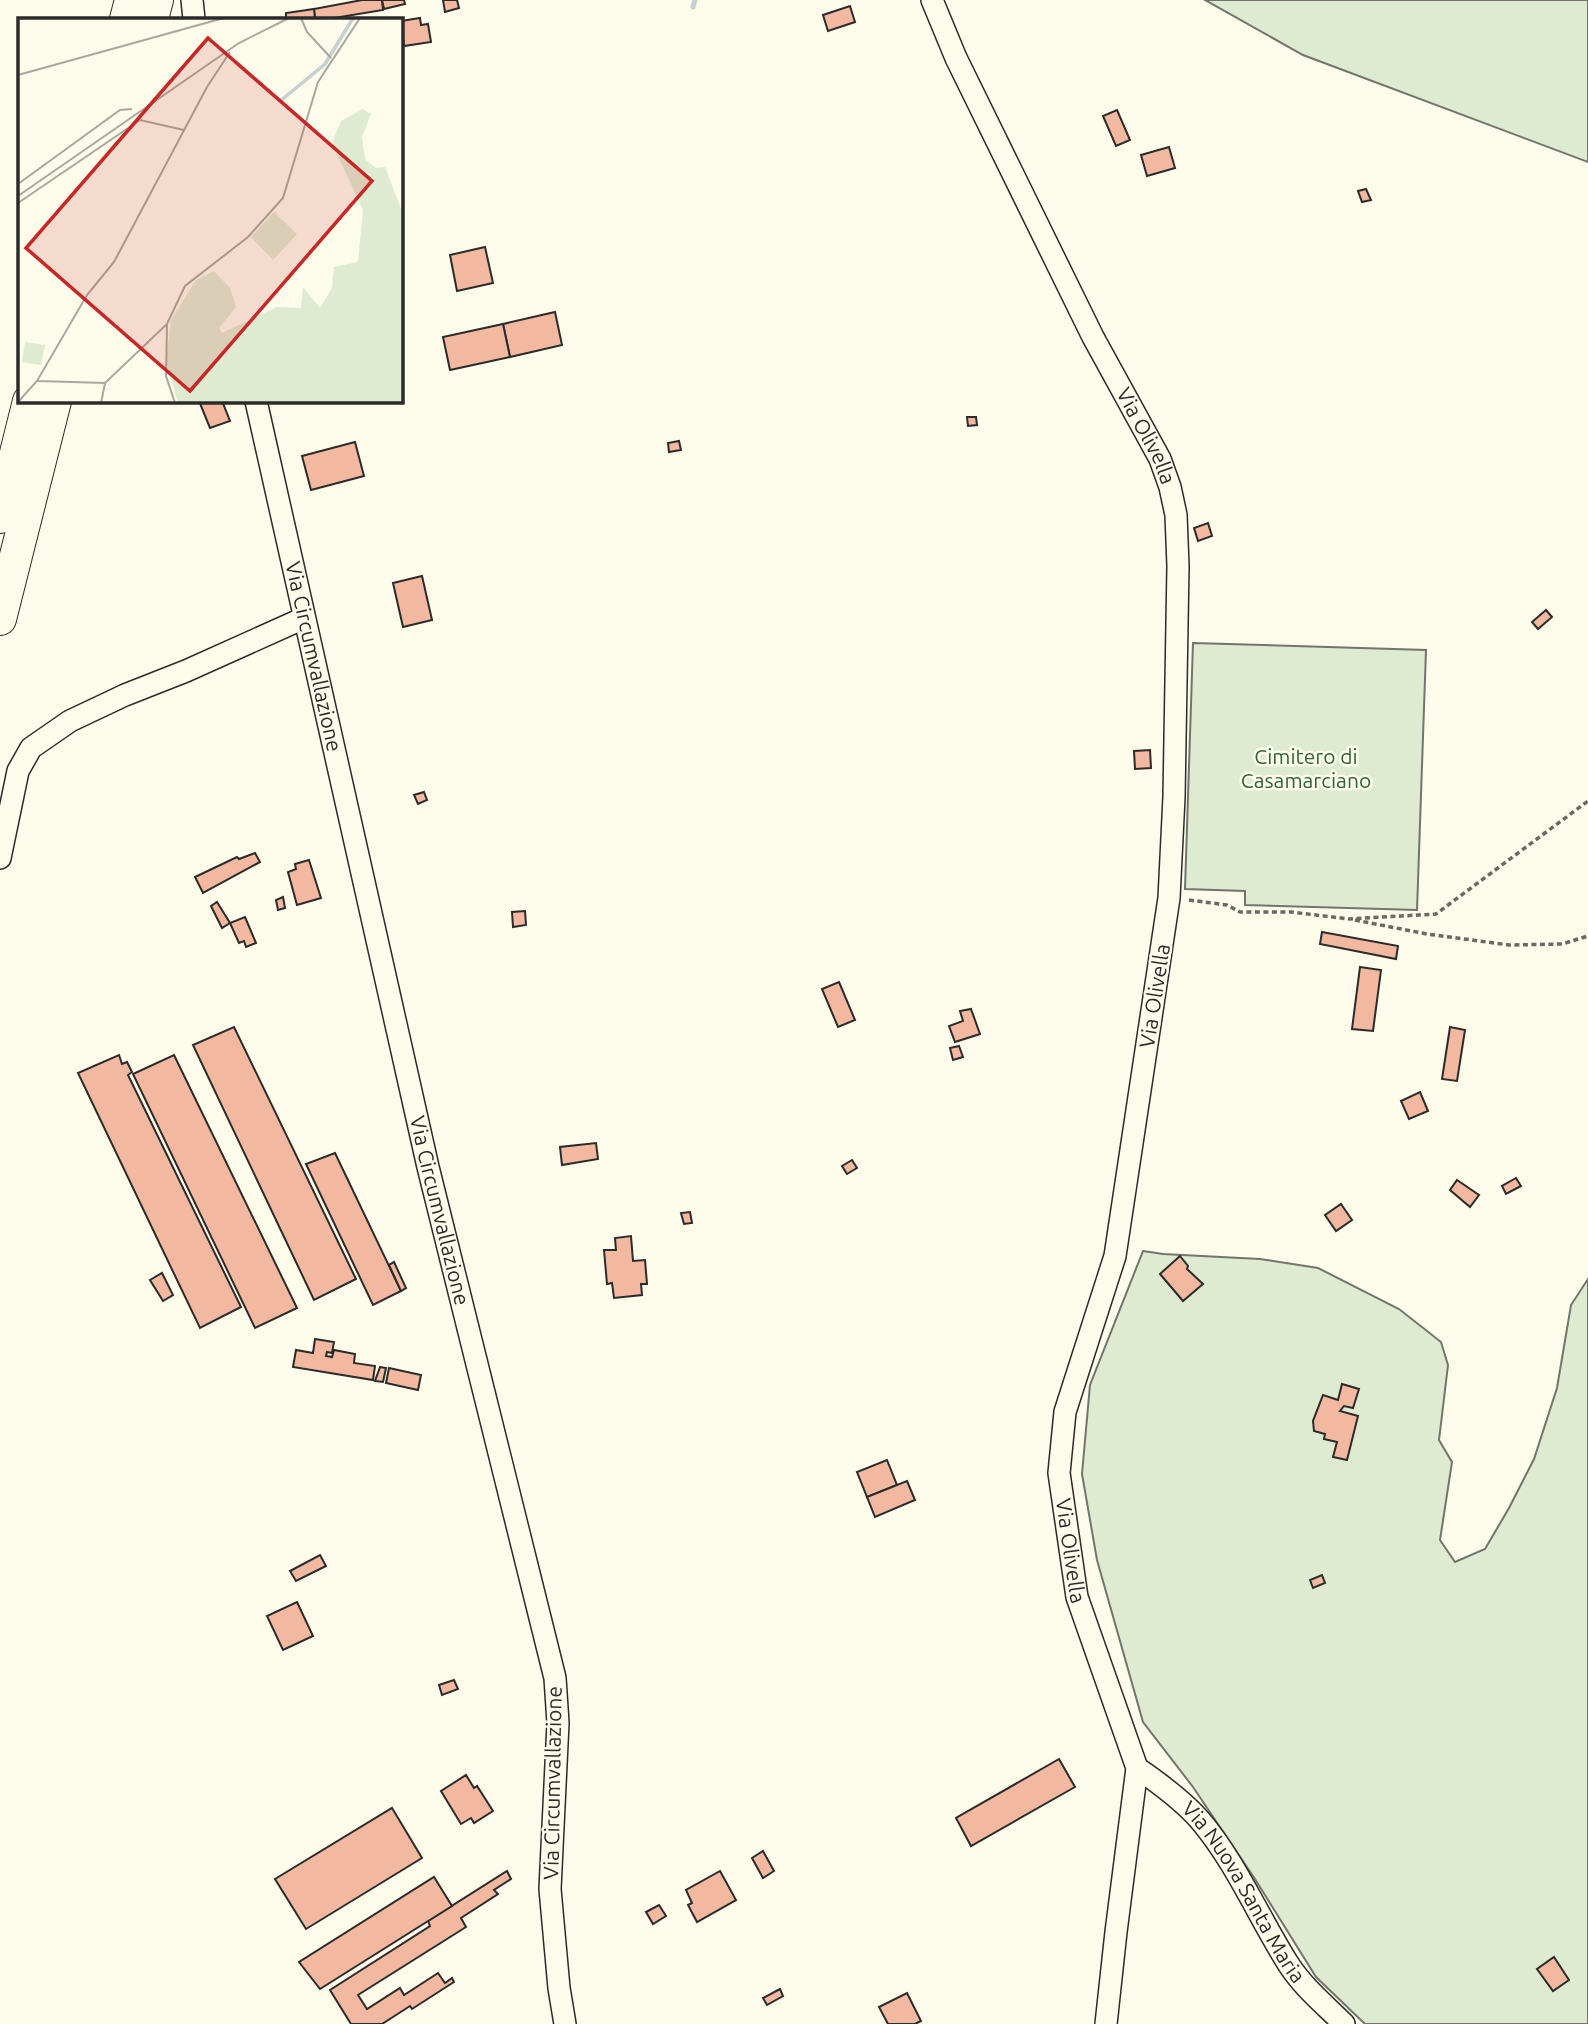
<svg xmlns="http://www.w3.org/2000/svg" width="1588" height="2024" font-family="Ubuntu,sans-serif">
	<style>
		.green { fill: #deebd1; stroke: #74746e; stroke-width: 2 }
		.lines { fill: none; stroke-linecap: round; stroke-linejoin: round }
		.stream { stroke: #c7d0d0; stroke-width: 5 }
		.building { fill: #f2b8a0; stroke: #2b2b2b; stroke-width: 2 }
		.minor-casing { stroke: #2b2b2b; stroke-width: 24 }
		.highway-casing { stroke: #2b2b2b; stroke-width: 34 }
		.path { stroke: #6a6964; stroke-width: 3.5; stroke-dasharray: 5 3.5; stroke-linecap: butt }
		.minor { stroke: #fdfbea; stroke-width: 21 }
		.highway { stroke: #fdfbea; stroke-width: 32 }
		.labels { text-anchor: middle; stroke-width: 5; stroke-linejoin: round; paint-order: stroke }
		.street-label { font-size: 21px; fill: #2b2b2b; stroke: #fdfbea }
		.park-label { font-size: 21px; fill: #34623c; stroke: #fdfbea }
		.inset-river { fill: none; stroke: #c7d0d0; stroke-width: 3.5 }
		.inset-road { fill: none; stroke: #a9a89e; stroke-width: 2 }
		.view { fill: #c62828; fill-opacity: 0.15; stroke: #c62828; stroke-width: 3.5 }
		.inset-edge { fill: none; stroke: #2b2b2b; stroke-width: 3.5 }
	</style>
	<rect width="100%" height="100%" fill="#fdfbea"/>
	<g class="green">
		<path d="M1205 0H1588V162L1303 55Z"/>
		<path d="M1193 643 1426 650 1417 910 1245 905V891L1185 889Z"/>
		<path d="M1143 1251 1163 1254 1260 1259 1318 1268 1399 1309 1441 1342 1448 1365 1439 1440 1452 1462 1440 1540 1455 1562 1485 1549 1509 1508 1534 1459 1557 1388 1571 1305 1588 1279V2024H1365L1316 1977 1255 1879 1193 1787 1143 1722 1097 1560 1082 1474 1090 1385Z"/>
	</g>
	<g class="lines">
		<path class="stream" d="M693 7 695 0"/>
	</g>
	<g class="building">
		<path d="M362 0H382L383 10 328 19H315L314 9Z"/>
		<path d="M382 0H404L405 4 384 9Z"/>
		<path d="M443 0H457L459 8 445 12Z"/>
		<path d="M850 6 855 22 828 31 823 15Z"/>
		<path d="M314 9 315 19H286V13Z"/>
		<path d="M420 18 421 25 428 24 431 42 404 46 401 21Z"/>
		<path d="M1117 110 1130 140 1116 146 1103 116Z"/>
		<path d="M1169 147 1175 168 1147 176 1141 155Z"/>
		<path d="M1366 189 1371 200 1362 202 1358 191Z"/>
		<path d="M485 247 493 283 457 291 450 255Z"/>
		<path d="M555 312 562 345 510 357 503 324Z"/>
		<path d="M503 324 510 357 450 370 443 337Z"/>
		<path d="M199 401H222L230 421 210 428Z"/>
		<path d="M967 417H976L977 425 968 426Z"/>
		<path d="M679 441 681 450 669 452 668 443Z"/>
		<path d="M355 442 364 476 311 490 302 456Z"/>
		<path d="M1208 523 1212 536 1198 541 1194 528Z"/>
		<path d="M422 576 432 620 403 627 393 583Z"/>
		<path d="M1546 610 1552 617 1538 629 1532 622Z"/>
		<path d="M1150 750 1151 768 1135 769 1134 751Z"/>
		<path d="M424 792 427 800 418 804 414 795Z"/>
		<path d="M255 853 260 862 203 893 195 877 237 857 239 859Z"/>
		<path d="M309 860 321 898 297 905 288 872 296 869 295 864Z"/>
		<path d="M283 897 285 908 278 910 276 900Z"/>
		<path d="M217 902 230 923 222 928 211 906Z"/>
		<path d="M525 911 526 925 513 927 512 912Z"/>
		<path d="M245 917 256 943 246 947 244 941 239 943 230 923Z"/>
		<path d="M1322 932 1398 946 1396 959 1320 944Z"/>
		<path d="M1360 967 1381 970 1373 1031 1352 1029Z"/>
		<path d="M839 982 855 1020 838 1027 822 989Z"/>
		<path d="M971 1009 980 1034 955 1042 949 1026 963 1021 960 1011Z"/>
		<path d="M234 1027 356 1279 314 1300 193 1045Z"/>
		<path d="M1450 1027 1465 1030 1457 1081 1442 1079Z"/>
		<path d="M959 1046 963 1057 953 1060 950 1048Z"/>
		<path d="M119 1055 122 1064 127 1062 132 1072 128 1075 241 1307 200 1328 78 1073Z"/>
		<path d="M174 1055 297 1308 255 1328 133 1074Z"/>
		<path d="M1420 1092 1428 1111 1409 1119 1401 1101Z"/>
		<path d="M596 1143 598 1159 562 1165 560 1147Z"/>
		<path d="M335 1153 401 1291 373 1305 306 1164Z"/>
		<path d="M852 1160 857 1168 847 1174 842 1166Z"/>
		<path d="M1516 1178 1521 1186 1506 1194 1502 1186Z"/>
		<path d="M1457 1180 1479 1195 1470 1207 1450 1190Z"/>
		<path d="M1341 1204 1352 1220 1336 1231 1325 1215Z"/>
		<path d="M690 1212 692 1223 684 1224 681 1213Z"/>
		<path d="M631 1236 633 1261 645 1260 647 1284H641L642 1295 614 1298 612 1283 607 1284 604 1250H616L615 1238Z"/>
		<path d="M1180 1256 1188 1266 1187 1269 1203 1284 1183 1301 1160 1274Z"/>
		<path d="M394 1262 406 1288 401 1291 389 1265Z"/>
		<path d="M162 1273 173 1295 163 1301 150 1280Z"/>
		<path d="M315 1339 334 1342 332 1353 327 1352 326 1356 332 1357 334 1350 355 1354 354 1363 375 1366 373 1380 293 1367 296 1350 313 1353Z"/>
		<path d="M380 1367 386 1368 383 1382 375 1381Z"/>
		<path d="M389 1368 421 1375 418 1390 386 1383Z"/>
		<path d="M1342 1384 1359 1389 1353 1408 1344 1406 1340 1411 1358 1416 1347 1460 1333 1457 1337 1442 1324 1439 1325 1434 1314 1431 1313 1421 1323 1395 1338 1400Z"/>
		<path d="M887 1460 897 1485 867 1497 857 1472Z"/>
		<path d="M907 1481 915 1500 875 1517 867 1497Z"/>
		<path d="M320 1555 326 1566 296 1581 290 1571Z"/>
		<path d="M1322 1575 1325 1583 1313 1588 1310 1580Z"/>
		<path d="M297 1602 313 1636 283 1650 267 1616Z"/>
		<path d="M454 1680 458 1689 442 1695 439 1685Z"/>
		<path d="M1059 1759 1075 1787 971 1846 956 1818Z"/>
		<path d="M466 1775 474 1788 477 1786 493 1811 474 1823 471 1818 461 1824 441 1791Z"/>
		<path d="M392 1808 422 1858 306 1929 275 1879Z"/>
		<path d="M763 1851 774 1871 763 1878 752 1858Z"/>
		<path d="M507 1871 511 1879 494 1890 498 1894 461 1918 466 1927 358 1995 367 2009 400 1988 404 1995 438 1973 445 1983 452 1978 454 1982 412 2009 410 2006 382 2024H351L330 1990 430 1926 428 1921Z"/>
		<path d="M720 1871 736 1900 697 1922 688 1905 692 1903 686 1890Z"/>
		<path d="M434 1877 452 1906 320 1989 299 1962Z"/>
		<path d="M659 1905 666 1916 653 1924 646 1912Z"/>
		<path d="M1554 1957 1569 1980 1553 1991 1537 1969Z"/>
		<path d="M780 1989 783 1996 767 2005 763 1998Z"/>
		<path d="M907 1993 921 2021 915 2024H888L879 2007Z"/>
	</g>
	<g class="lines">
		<g class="minor-casing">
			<g id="minor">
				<path d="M192 0 194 19"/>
				<path id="s1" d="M932 0 956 58 1093 337 1160 459 1170 487 1176 515 1178 566 1174 797 1169 898 1115 1256 1065 1412 1059 1473 1077 1597 1137 1768 1116 1932 1106 2024"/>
				<path id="s2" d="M256 401 428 1167 555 1678 558 1723 550 1889 559 1988 565 2024"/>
				<path d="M0 858 18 771 31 748 70 721 125 695 186 671 304 618"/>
				<path id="s3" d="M1137 1768C1159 1783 1182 1800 1199 1819 1236 1862 1259 1918 1289 1965 1304 1988 1325 2005 1344 2024"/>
			</g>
		</g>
		<g class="highway-casing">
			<g id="highway">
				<path d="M126 19 131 0"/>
				<path d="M152 19 157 0"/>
				<path d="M0 517 29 401"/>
				<path d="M0 619 55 401"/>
			</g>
		</g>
		<g class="path">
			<path d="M1189 900 1227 905 1240 912H1291L1349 919 1436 914 1588 801"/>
			<path d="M1355 920 1427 934 1509 945 1562 944 1588 936"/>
		</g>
		<use href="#minor" class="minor"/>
		<use href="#highway" class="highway"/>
	</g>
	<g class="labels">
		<g class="street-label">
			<text dy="7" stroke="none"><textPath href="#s1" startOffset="486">Via Olivella</textPath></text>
			<text dy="7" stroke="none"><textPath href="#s2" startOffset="262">Via Circumvallazione</textPath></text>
			<text transform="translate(1155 996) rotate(-81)" y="7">Via Olivella</text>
			<text dy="7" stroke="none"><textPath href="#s2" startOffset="830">Via Circumvallazione</textPath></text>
			<text dy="7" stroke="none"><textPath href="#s1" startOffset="1620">Via Olivella</textPath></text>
			<text transform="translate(553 1783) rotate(-89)" y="7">Via Circumvallazione</text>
			<text dy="7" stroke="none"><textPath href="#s3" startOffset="166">Via Nuova Santa Maria</textPath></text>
		</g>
		<g class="park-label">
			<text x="1306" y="764">Cimitero di<tspan x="1306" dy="24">Casamarciano</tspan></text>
		</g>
	</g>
	<g transform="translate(18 18)">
		<rect width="385" height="385" fill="#fdfbea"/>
		<path d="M345 91 353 96 344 119 347 141 358 150 367 149 385 196V385H160L148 344 153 302 178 262 196 253 212 270 218 289 201 310 204 315 259 289 283 290 285 269 302 290 314 270 316 249 340 244 345 192 314 125 323 103ZM256 194 279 216 255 242 233 219ZM7 324 27 327 23 347 4 344Z" fill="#deebd1"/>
		<path class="inset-river" d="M261 84 307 46 335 0"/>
		<path class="inset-road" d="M283 0 289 14 313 40M0 57 206 0M0 166 102 92 114 91M0 178 221 25 271 0M0 185 122 102 166 112M149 306 148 358 157 385M20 363 87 365M0 384 19 363 69 277 96 244 189 69 212 34M83 385 87 365 149 306 167 268 230 219 265 180 300 64 342 0"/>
		<path class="view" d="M190 20 354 163 172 373 8 230Z"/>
		<rect width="385" height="385" class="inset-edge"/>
	</g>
</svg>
